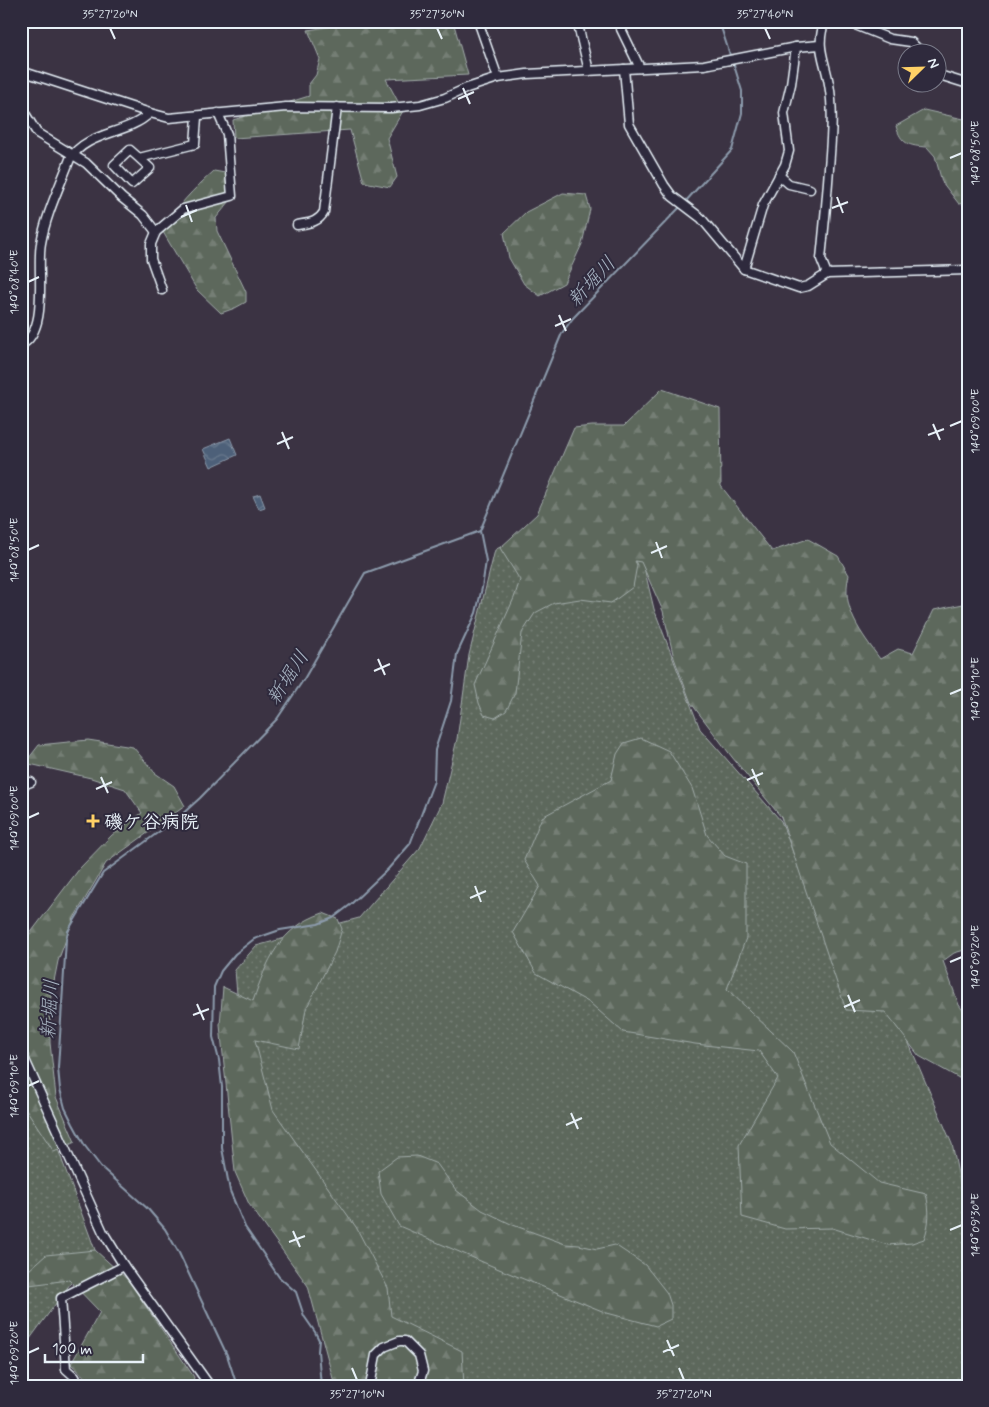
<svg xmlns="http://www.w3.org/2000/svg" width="989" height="1407" font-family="Mynerve,'Klee One',sans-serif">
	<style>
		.grass { fill: url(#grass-dots); stroke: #a2acaa }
		.forest { fill: url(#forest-firs); stroke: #a2acaa }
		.water { fill: url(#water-waves); stroke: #8c9bac }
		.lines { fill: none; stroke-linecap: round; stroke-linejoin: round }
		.stream { stroke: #8c9bac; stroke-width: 2 }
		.minor-casing { stroke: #e8f1f8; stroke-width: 11 }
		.minor { stroke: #2f2a3d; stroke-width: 8 }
		.ticks { fill: none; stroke: #e8f1f8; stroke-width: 2 }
		.poi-dot { fill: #ffd166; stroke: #2f2a3d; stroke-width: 2 }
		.labels { text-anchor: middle; stroke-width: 4; stroke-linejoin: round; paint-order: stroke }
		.poi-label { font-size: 19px; font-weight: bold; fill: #e8f1f8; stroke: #2f2a3d; text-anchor: start }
		.water-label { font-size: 20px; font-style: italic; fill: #aab7c5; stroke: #2f2a3d }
		.neatline { fill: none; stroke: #e8f1f8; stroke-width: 2 }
		.ticks-label { font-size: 12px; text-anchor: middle; fill: #e8f1f8 }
	</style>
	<defs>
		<pattern id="grass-dots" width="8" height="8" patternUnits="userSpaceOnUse" patternTransform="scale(1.25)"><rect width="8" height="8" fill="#5d685c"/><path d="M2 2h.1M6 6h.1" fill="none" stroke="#747e74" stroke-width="1.8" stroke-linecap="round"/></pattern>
		<pattern id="forest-firs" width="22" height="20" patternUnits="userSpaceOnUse" patternTransform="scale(1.25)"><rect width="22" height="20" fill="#5d685c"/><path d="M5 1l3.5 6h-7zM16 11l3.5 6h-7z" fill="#747e74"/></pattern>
		<pattern id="water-waves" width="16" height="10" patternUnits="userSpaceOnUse" patternTransform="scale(1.25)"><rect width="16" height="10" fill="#4e6179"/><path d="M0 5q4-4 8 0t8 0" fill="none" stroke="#68788d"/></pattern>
	</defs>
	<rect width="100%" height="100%" fill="#3b3343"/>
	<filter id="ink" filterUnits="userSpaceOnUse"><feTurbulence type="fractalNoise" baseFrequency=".02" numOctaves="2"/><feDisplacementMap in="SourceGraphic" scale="10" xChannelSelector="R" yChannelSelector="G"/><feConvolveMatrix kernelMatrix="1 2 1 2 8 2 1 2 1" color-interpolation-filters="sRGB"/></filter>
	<g filter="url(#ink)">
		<g class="grass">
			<path d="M538 525 641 555 654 609 700 729 781 821 837 968 889 997 952 1144 964 1203 968 1204V1386H443L362 1344 242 1053 235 970 256 946 359 918 420 848 442 803 457 739 469 655 495 550Z"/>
			<path d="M21 1054H23L95 1250 24 1347H21Z"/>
		</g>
		<g class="forest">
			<path d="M365 21H453L468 75 386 79 403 111 387 138 397 177 390 187 364 182 350 130 234 138 233 120 309 96V84L316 75 320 59 308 30Z"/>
			<path d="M924 110 968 120V203L959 204 942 182 935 156 927 147C909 146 901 144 896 126Z"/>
			<path d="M214 171 225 173 229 182 230 201 216 218 217 231 246 292V302L235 308 221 313 197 290 163 232C175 207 194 189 214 171Z"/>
			<path d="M563 193 586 195 590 209 582 244 564 283 540 296 524 284 509 258 504 233 526 212Z"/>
			<path d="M662 389 720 409 721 486 772 551 808 539 838 556 849 575C840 608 862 634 880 659L898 649 913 653 934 610 968 603V949L954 953 943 961 959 1005 968 1017V1083L919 1056 885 1012 846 1010 781 817 732 757 691 703 674 658 663 611 641 562 635 561 637 565 633 587 611 603 580 599 554 603 535 613 522 633 515 693 506 711 495 718 484 715 479 703 475 685 514 598 520 580 500 548 537 514 574 428 592 426H624Z"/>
			<path d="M641 738 669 751 692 788 707 835 725 856 746 864V938L727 989 793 1052 830 1143 879 1183 926 1194C930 1210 930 1223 924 1239L912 1243 888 1245 832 1228 785 1229 742 1217 739 1145 778 1078 759 1051 695 1044 623 1032 590 1003 536 973 513 932 540 886 524 860 542 817 611 780 617 754 624 743Z"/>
			<path d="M88 740 133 747 155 773 174 786 185 806 106 863 74 918 58 961 50 1001V1043L56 1097 75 1142 54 1152 26 1109 21 1106V941L29 935 80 868 112 835 142 813 125 789 91 778 25 763 39 745Z"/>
			<path d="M323 913 338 919 342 929 335 952 306 1009 299 1049 255 1040 273 1110 356 1227 388 1288 391 1316 462 1351 464 1386H335L308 1286 249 1204 235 1172 220 1025 223 987 253 1001C267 961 279 928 323 913Z"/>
			<path d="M417 1156 437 1164 456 1190 482 1210 513 1225 565 1244 579 1245 597 1249 615 1245 645 1265 667 1293 671 1305V1319L656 1326 607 1313 499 1269 399 1226 381 1194 378 1171 397 1157Z"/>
			<path d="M95 1250 128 1280 194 1377 192 1386H94L71 1364 100 1312 69 1280 21 1286V1277L46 1255Z"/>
		</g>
		<g class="water">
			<path d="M230 438 237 455 211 467 203 449Z"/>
			<path d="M260 494 265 507 259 509 253 496Z"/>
		</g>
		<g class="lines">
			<g class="stream">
				<path d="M719 21 731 58"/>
				<path d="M685 202 732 150 742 113V91L733 62"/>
				<path d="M480 531 562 333 573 318 682 205"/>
				<path d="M237 1386 227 1355 179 1253 165 1229 148 1209 101 1167 85 1146 73 1124 65 1108 60 1089 58 1068 66 940 68 931 103 873 179 817 200 798 277 719 304 679 365 573 480 531"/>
				<path d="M321 1386 318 1351 319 1340 315 1332 304 1316 296 1292 279 1277 245 1227 230 1191 222 1148V1087L219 1060 213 1037 214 987 221 971 235 954 254 939 280 930 318 924 333 918 350 905 388 869 410 844 434 781 435 750 451 701 457 654 476 613 482 588 486 561 480 531"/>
			</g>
			<g class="minor-casing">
				<g id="minor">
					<path d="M478 21 498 78"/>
					<path d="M577 21 589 71"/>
					<path d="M825 21C815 46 825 60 829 84 834 112 831 140 829 168 827 199 824 229 821 259L827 274"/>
					<path d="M845 21 890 39 911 42 917 48 918 52"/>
					<path d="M578 26 593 21"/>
					<path d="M621 29 640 68"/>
					<path d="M624 69 629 124 664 185 672 196 701 218 744 269 799 288 808 286 827 274 968 270"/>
					<path d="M21 71 150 113 169 118 286 107 391 108 420 105 445 98 467 88 498 78 527 74 704 65 796 47 820 45"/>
					<path d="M936 74 968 84"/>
					<path d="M21 107 37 133 86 163 122 198 143 215 156 232"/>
					<path d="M139 158 150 168 132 184 114 165 130 150 139 158 195 144 197 117"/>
					<path d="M779 175 789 184 810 189"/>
					<path d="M297 225C308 223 318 223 324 212L337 107"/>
					<path d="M744 269 763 205 785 165 789 151 784 113 791 84 796 47"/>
					<path d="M162 290 151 259V244L156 232 183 209 232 196 227 134 218 113"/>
					<path d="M21 345C50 331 36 268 41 243 46 214 60 186 70 159 87 131 127 135 150 113"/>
					<path d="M21 786 31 782"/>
					<path d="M21 1051 103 1232 124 1266 210 1386"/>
					<path d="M79 1386 75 1377 66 1369 61 1298 124 1266"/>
					<path d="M370 1386 376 1355 384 1347 399 1341H405L419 1355 423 1371 418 1386"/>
				</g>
			</g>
			<use href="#minor" class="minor"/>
		</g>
	</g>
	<path class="ticks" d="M110 28 115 39M437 28 442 39M765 28 770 39M463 88 470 104M458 99 474 92M950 158 962 153M837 197 843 213M186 205 192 222M832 208 848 202M181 217 197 210M28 282 39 277M559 315 566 331M555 326 571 319M933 424 940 440M950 426 962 421M282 432 289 449M928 435 944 429M277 444 293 437M656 542 662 558M28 550 39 545M651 553 667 546M378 659 385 675M374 671 390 664M950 694 962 689M752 769 759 785M101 777 108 793M747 780 763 773M96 789 112 782M28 818 39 813M475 886 481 902M470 898 486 891M950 962 962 957M848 995 855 1012M197 1004 204 1020M844 1007 860 1000M193 1015 209 1009M28 1086 39 1081M571 1113 578 1129M566 1125 582 1118M950 1230 962 1225M293 1231 300 1247M289 1242 305 1236M667 1340 674 1356M663 1352 679 1345M28 1353 39 1348M352 1368 357 1380M679 1368 684 1380"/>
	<path class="poi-dot" d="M90.5 813.5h5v5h5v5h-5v5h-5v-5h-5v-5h5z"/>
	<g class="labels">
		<g class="poi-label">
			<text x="104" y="828">磯ケ谷病院</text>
		</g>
		<g class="water-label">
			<text transform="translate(591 281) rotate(-47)" y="7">新堀川</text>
			<text transform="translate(287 677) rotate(-57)" y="7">新堀川</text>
			<text transform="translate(49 1009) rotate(-86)" y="7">新堀川</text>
		</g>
	</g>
	<rect width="989" height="1407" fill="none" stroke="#2f2a3d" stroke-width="55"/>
	<g transform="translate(922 68) rotate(67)"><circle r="24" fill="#2f2a3d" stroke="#797a88"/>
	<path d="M0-4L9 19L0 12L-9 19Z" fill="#ffd166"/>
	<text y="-8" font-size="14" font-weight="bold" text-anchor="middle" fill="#e8f1f8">N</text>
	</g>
	<path d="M45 1354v8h98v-8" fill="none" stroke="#e8f1f8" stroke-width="2.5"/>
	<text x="52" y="1354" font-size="15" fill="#e8f1f8" stroke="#2f2a3d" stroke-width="4" paint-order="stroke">100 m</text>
	<rect x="28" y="28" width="934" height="1352" class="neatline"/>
	<g class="ticks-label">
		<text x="110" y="18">35°27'20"N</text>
		<text x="437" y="18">35°27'30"N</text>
		<text x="765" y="18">35°27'40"N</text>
		<text transform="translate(975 153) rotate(-90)" y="4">140°08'50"E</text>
		<text transform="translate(14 282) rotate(-90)" y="4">140°08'40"E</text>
		<text transform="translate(975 421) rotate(-90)" y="4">140°09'00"E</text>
		<text transform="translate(14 550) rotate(-90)" y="4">140°08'50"E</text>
		<text transform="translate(975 689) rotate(-90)" y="4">140°09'10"E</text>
		<text transform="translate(14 818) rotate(-90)" y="4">140°09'00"E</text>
		<text transform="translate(975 957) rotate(-90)" y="4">140°09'20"E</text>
		<text transform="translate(14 1086) rotate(-90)" y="4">140°09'10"E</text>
		<text transform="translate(975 1225) rotate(-90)" y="4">140°09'30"E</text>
		<text transform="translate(14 1353) rotate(-90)" y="4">140°09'20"E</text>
		<text x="357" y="1398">35°27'10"N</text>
		<text x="684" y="1398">35°27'20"N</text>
	</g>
</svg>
